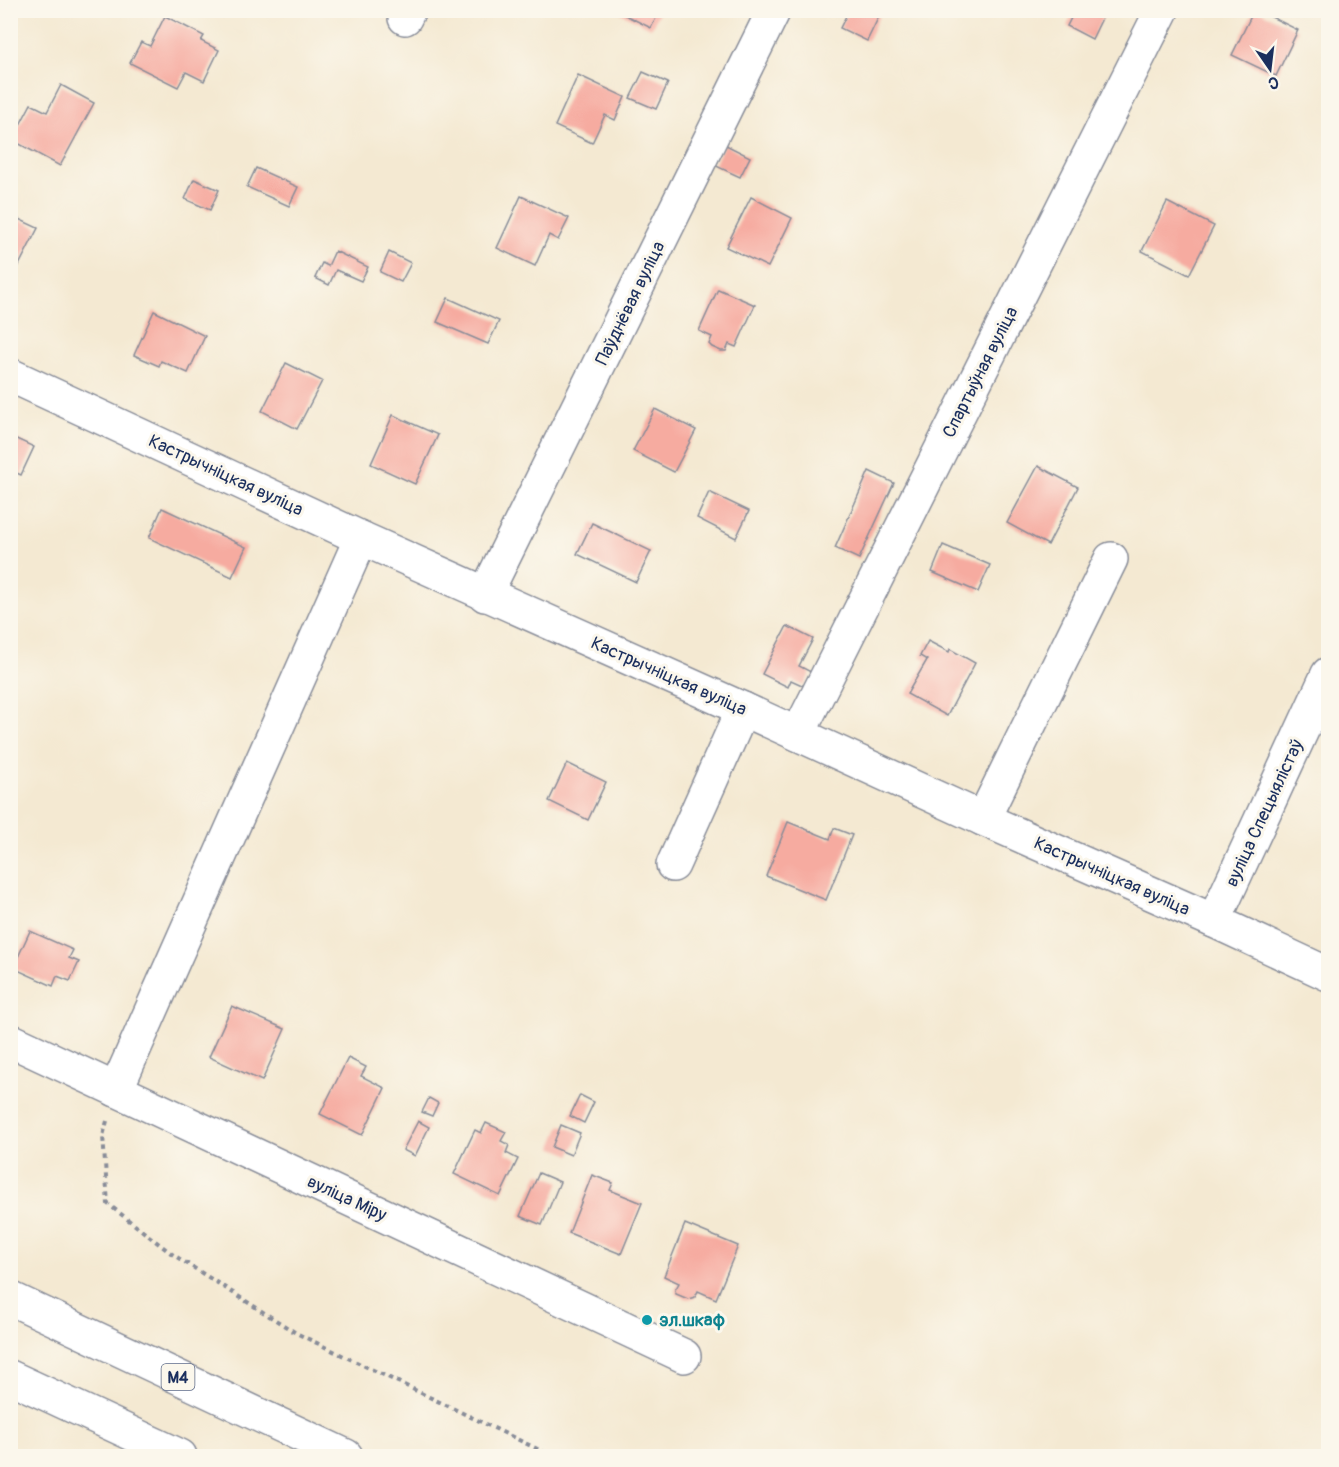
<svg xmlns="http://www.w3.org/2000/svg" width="1339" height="1467" font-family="Pangolin,sans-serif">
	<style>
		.building { fill: #f6aba0 }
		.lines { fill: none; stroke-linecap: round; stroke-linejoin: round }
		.minor-casing { stroke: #888c98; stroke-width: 36 }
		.highway-casing { stroke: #888c98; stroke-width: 36 }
		.path { stroke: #888c98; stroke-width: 4; stroke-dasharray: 4.5 4.5; stroke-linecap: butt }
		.minor { stroke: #fff; stroke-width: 33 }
		.highway { stroke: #fff; stroke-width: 33 }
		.culture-dot { fill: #0f9aa8; stroke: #fbf7ec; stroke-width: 2 }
		.labels { text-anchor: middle; stroke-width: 6; stroke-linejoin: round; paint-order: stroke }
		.shield { fill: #fbf7ec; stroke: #5e6b89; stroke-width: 1.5 }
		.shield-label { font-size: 16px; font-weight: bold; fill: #1b2f5e }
		.street-label { font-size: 18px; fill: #1b2f5e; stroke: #fbf7ec }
		.culture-label { font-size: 18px; font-weight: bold; fill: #0d838f; stroke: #fbf7ec; text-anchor: start }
	</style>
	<rect width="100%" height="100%" fill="#fbf7ec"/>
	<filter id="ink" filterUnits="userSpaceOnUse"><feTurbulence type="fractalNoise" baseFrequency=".0167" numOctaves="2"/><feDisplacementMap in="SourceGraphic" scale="12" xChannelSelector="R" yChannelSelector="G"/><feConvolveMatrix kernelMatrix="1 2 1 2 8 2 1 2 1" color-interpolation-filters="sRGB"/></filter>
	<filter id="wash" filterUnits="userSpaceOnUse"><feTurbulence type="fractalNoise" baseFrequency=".008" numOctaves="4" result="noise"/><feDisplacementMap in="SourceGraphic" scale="24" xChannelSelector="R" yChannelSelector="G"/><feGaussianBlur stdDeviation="1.35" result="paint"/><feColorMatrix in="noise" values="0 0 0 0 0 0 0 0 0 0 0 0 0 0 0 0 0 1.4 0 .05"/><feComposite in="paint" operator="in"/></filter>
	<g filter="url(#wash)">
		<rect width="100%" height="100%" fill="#f4e9d2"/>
		<g id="blocks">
			<g class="building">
				<path d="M615 10H660L651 28Z"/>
				<path d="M849 10H882L867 41 840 28Z"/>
				<path d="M1075 10H1106L1092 39 1067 26Z"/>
				<path d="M1254 10H1257L1298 30 1276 76 1232 55Z"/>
				<path d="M165 16 204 36 201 41 219 50 204 81 186 72 178 87 130 63 141 42 150 46Z"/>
				<path d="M643 72 668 83 656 109 630 98Z"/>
				<path d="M578 75 625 97 615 120 605 115 592 143 555 126Z"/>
				<path d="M61 85 94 103 60 166 12 140 31 104 47 112Z"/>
				<path d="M724 144 750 157 740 177 714 165Z"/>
				<path d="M256 168 298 187 289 206 247 187Z"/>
				<path d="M194 179 219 190 210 210 185 199Z"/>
				<path d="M521 196 569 218 558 240 549 235 535 266 497 248Z"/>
				<path d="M751 197 792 218 768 267 726 247Z"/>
				<path d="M1167 202 1214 226 1189 275 1142 251Z"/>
				<path d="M10 215 38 228 16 271 10 268Z"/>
				<path d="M335 251 368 267 361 281 336 270 329 285 315 278 322 263 328 266Z"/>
				<path d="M389 252 411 263 401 282 380 272Z"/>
				<path d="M718 289 755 305 736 347 729 344 726 351H721L712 347 709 344 712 337 699 331Z"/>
				<path d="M448 298 499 321 488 344 437 322Z"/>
				<path d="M154 311 205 336 188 373 161 361 159 366 134 355Z"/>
				<path d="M286 363 322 381 297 429 262 411Z"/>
				<path d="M655 409 696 430 674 472 633 451Z"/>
				<path d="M393 415 438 435 415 484 371 464Z"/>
				<path d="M10 436 34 447 21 475 10 470Z"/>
				<path d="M1038 466 1078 487 1048 545 1007 523Z"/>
				<path d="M869 471 894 483 859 559 835 548Z"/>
				<path d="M709 492 749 511 736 538 697 518Z"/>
				<path d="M162 508 246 547 232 577 149 538Z"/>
				<path d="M592 523 651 551 636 582 577 554Z"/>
				<path d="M943 545 990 565 978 592 932 572Z"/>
				<path d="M787 626 813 639 799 666 811 672 804 686 791 680 788 687 762 674Z"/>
				<path d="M928 641 949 652 950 649 975 663 947 716 907 694 927 660 920 656Z"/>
				<path d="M567 763 606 782 588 820 549 801Z"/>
				<path d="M788 822 830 839 834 828 852 835 826 900 766 876Z"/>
				<path d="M30 931 73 950 69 958 79 962 70 981 57 976 53 986 13 968Z"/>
				<path d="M232 1006 285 1029 262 1081 209 1057Z"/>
				<path d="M348 1058 366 1067 361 1076 385 1088 362 1135 320 1114Z"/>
				<path d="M580 1095 594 1102 584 1123 570 1116Z"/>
				<path d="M429 1098 438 1103 432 1116 422 1112Z"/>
				<path d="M418 1121 429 1127 415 1156 403 1150Z"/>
				<path d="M486 1123 506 1132 501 1141 509 1145 506 1153 518 1159 500 1196 454 1174 475 1130 481 1133Z"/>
				<path d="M561 1125 580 1133 571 1155 552 1147Z"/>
				<path d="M539 1173 560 1182 542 1225 520 1216Z"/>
				<path d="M592 1175 613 1183 610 1190 642 1203 621 1254 569 1233Z"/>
				<path d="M685 1224 738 1246 716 1299 698 1291 695 1297 688 1299 676 1294 675 1290 679 1283 664 1276Z"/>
			</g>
		</g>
	</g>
	<g filter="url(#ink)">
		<use href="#blocks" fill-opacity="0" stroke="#888c98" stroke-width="1.5"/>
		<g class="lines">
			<g class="minor-casing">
				<g id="minor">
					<path d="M405 18 409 10"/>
					<path d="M10 375 361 538 743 709 983 819 1214 921 1328 974"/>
					<path d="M485 595 774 10"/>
					<path d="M798 734 1162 10"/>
					<path d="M983 819 1111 559"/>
					<path d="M673 865 743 709"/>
					<path d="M1214 921 1328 674"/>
					<path d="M10 1040 684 1356"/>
					<path d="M116 1090 361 538"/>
				</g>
			</g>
			<g class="highway-casing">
				<g id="highway">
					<path d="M10 1298 346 1456"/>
					<path d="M10 1377 180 1456"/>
				</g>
			</g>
			<path class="path" d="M107 1121 103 1136 108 1204 172 1254 296 1333 552 1456"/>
			<use href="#minor" class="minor"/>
			<use href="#highway" class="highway"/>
		</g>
	</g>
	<circle class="culture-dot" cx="647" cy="1320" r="6"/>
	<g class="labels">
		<rect class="shield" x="161.5" y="1364" width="33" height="26" rx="4.5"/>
		<g class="shield-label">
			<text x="178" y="1383">М4</text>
		</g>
		<g class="street-label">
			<text transform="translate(630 303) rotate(-64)" y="6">Паўднёвая вуліца</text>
			<text transform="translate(980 372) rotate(-63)" y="6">Спартыўная вуліца</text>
			<text transform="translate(226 475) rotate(25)" y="6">Кастрычніцкая вуліца</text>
			<text transform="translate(669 676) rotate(24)" y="6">Кастрычніцкая вуліца</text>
			<text transform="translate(1264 813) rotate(-65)" y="6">вуліца Спецыялістаў</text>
			<text transform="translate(1112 876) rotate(24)" y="6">Кастрычніцкая вуліца</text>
			<text transform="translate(347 1198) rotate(25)" y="6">вуліца Міру</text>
		</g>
		<g class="culture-label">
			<text x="659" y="1326">эл.шкаф</text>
		</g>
	</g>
	<rect width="1339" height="1467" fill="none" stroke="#fbf7ec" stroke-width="36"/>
	<g transform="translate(1270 69) rotate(166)" stroke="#fbf7ec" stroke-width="4.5" paint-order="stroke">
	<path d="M0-4.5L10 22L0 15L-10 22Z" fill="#1b2f5e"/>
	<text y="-9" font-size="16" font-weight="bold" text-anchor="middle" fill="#1b2f5e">С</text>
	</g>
</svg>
